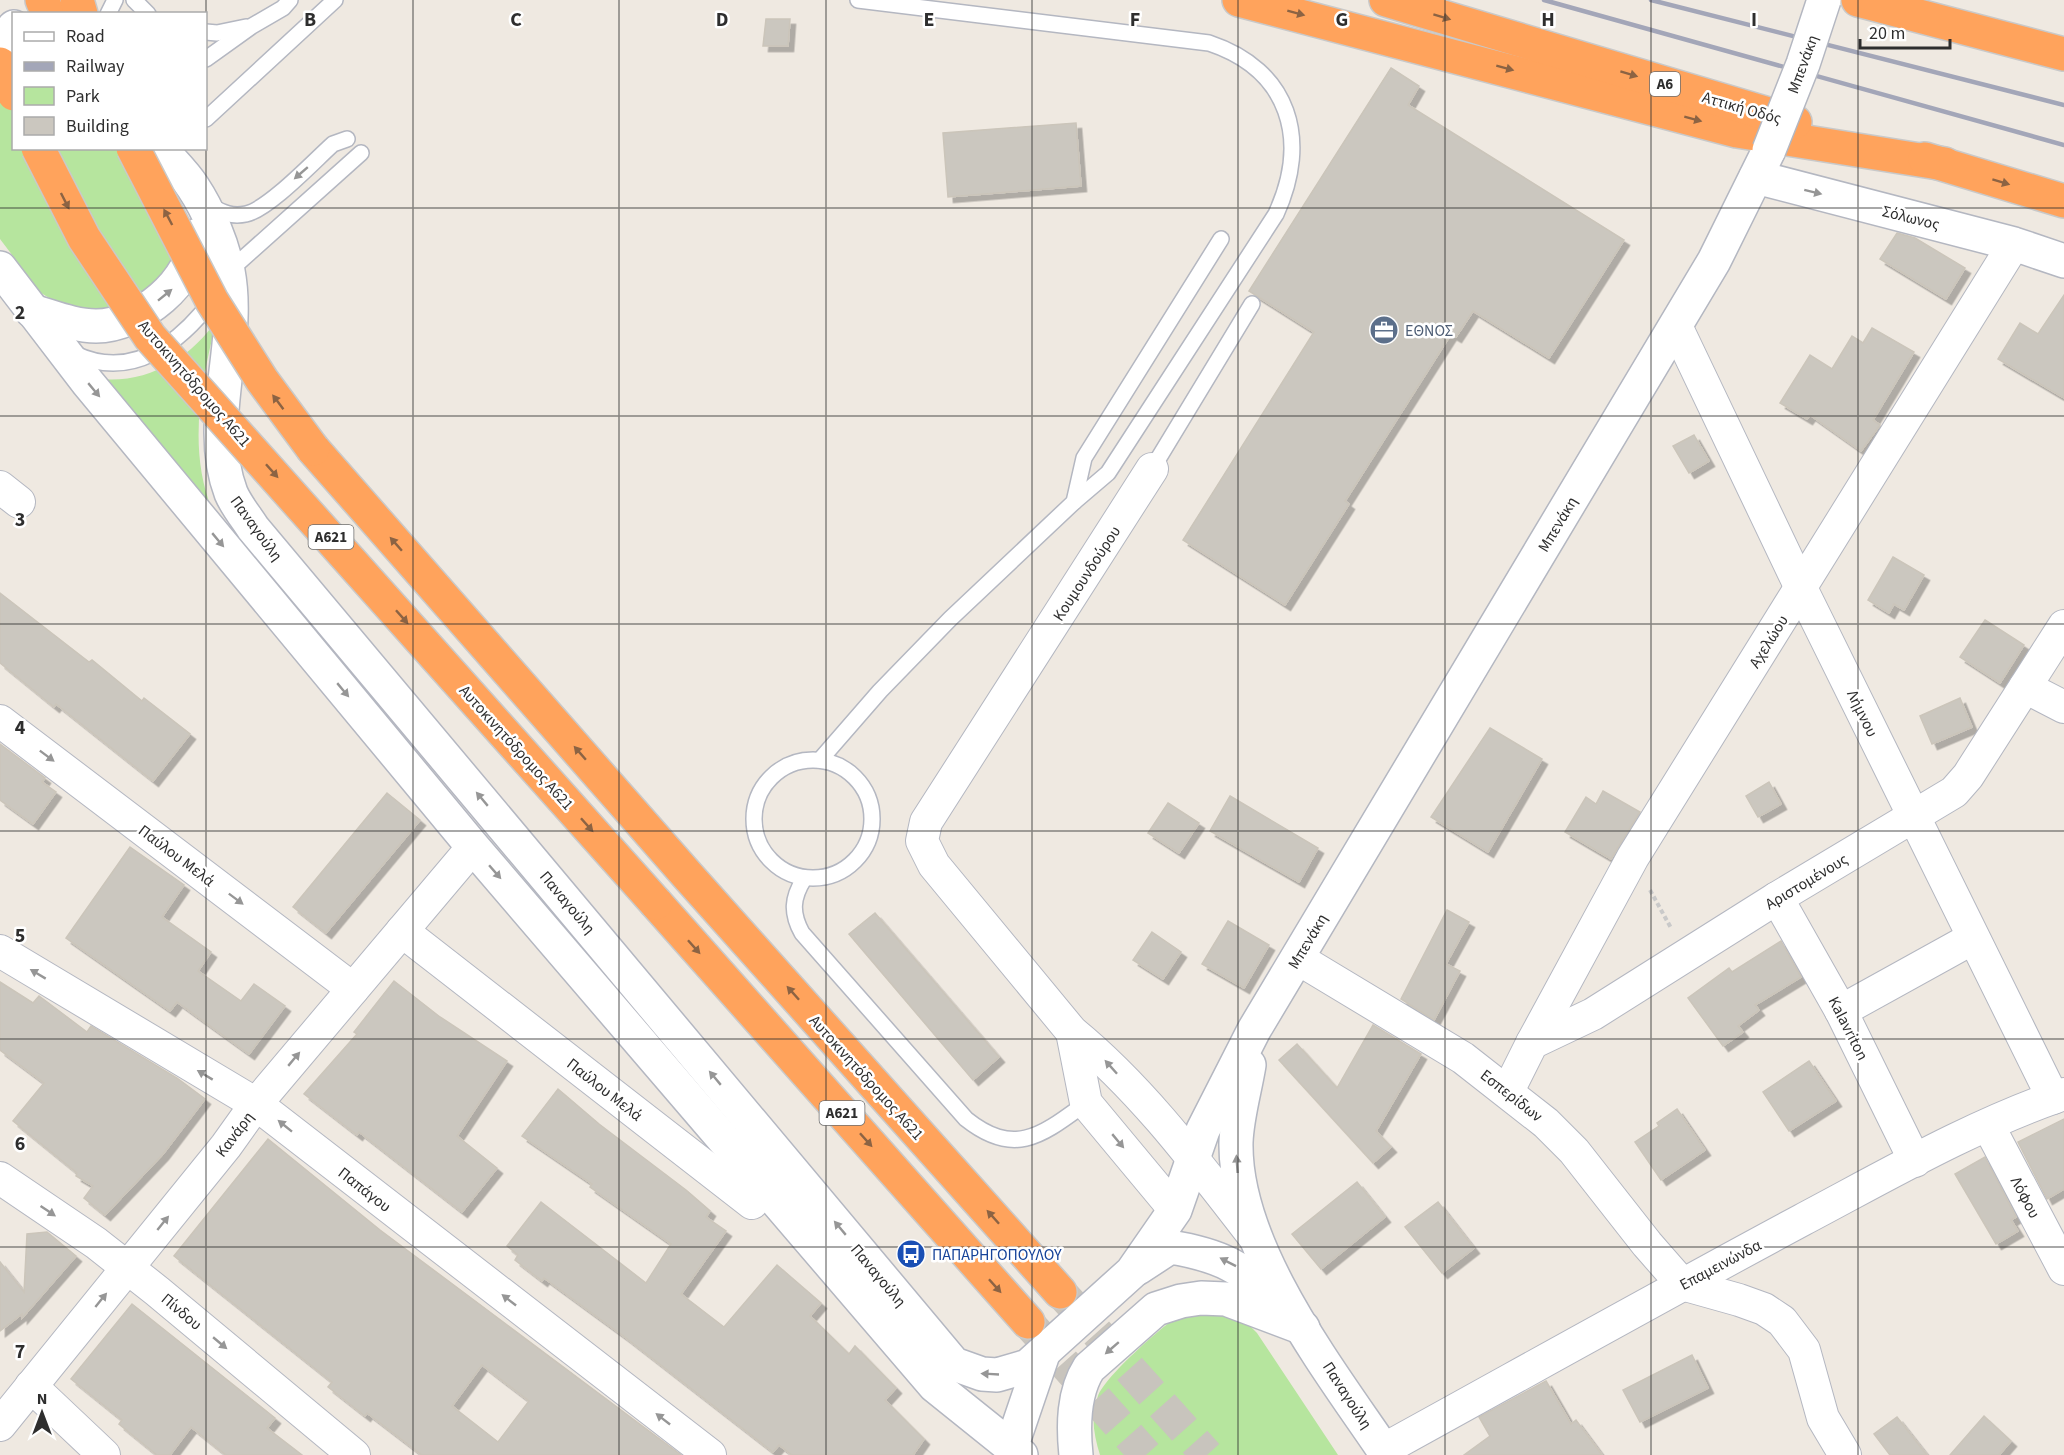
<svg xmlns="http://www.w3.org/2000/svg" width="2064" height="1455" font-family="'Source Sans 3',sans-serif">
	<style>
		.green { fill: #b6e59e }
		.building { fill: #cbc7bf; stroke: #cbc5ba; stroke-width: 1.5; fill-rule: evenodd; filter: url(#shadow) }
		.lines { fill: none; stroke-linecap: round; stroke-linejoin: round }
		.highway-tunnel { stroke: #c8c4bd; stroke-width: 33; stroke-dasharray: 33 16; stroke-linecap: butt }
		.lane-casing { stroke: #b4b7c1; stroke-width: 18 }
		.street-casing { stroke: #b4b7c1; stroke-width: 34 }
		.secondary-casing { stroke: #b4b7c1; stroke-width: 36 }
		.highway-casing { stroke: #c9c9c9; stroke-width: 36 }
		.path { stroke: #c9c9c9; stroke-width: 4; stroke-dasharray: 4.5 3; stroke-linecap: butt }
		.lane { stroke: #fff; stroke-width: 15 }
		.street { stroke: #fff; stroke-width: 32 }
		.secondary { stroke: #fff; stroke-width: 33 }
		.highway { stroke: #ffa35c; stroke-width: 33 }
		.rail { stroke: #a3a6b8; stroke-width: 4.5 }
		.secondary-bridge-casing { stroke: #b4b7c1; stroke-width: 36; stroke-linecap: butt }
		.highway-bridge-casing { stroke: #c9c9c9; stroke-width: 36; stroke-linecap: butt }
		.secondary-bridge { stroke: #fff; stroke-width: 33 }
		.highway-bridge { stroke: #ffa35c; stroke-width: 33 }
		.oneway { fill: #8c6343 }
		.oneway2 { fill: #969696 }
		.grid { fill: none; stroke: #2e2e2e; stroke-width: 1.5; stroke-opacity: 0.55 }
		.labels { text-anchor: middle; stroke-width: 5; stroke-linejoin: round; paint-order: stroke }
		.shield { fill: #fff; stroke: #6d6d6d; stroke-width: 1.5 }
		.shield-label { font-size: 15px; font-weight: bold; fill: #2e2e2e }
		.street-label { font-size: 16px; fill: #2e2e2e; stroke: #fff }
		.service-label { font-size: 16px; fill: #4e5e75; stroke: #fff; text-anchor: start }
		.transit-label { font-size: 16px; fill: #164399; stroke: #fff; text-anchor: start }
		.grid-label { font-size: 20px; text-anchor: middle; font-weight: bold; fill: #2e2e2e; stroke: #fff; stroke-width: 5; stroke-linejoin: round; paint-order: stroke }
	</style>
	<defs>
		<filter id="shadow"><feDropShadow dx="5.5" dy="5.5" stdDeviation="0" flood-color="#0004"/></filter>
	</defs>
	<rect width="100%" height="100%" fill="#efe9e1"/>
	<g class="green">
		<path d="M13 88 14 148 136 149 178 209 172 267 153 291 99 312 66 308 41 293 0 239V93Z"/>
		<path d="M217 319C201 382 187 450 213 512L100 379C147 384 192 358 217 319Z"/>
		<path d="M1199 1309 1239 1315 1257 1333 1338 1455H1100C1094 1435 1090 1416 1098 1396 1105 1377 1159 1329 1177 1317 1183 1314 1192 1311 1199 1309Z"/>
	</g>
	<g class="building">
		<path d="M766 19H790L788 46H763Z"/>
		<path d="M1391 68 1419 86 1408 105 1624 240 1549 358 1473 311 1456 337 1451 334 1345 501 1349 504 1285 605 1183 540 1314 332 1249 291Z"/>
		<path d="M1076 123 1081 186 948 197 943 133Z"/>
		<path d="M1897 233 1915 238 1965 268 1946 299 1880 259Z"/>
		<path d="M2064 295V398L1998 359 2020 323 2038 334Z"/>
		<path d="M1872 328 1914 352 1873 420 1880 425 1861 451 1810 415 1807 419 1780 403 1810 355 1832 369 1852 336 1863 343Z"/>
		<path d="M1694 435 1709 461 1689 473 1673 446Z"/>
		<path d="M1893 557 1924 575 1904 610 1894 604 1889 613 1868 600Z"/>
		<path d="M0 593 89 662 92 660 142 701 144 698 190 734 153 781 56 704 54 707 0 663Z"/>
		<path d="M1985 620 2024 645 2000 683 1960 657Z"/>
		<path d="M1960 698 1972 727 1932 744 1920 716Z"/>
		<path d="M1490 728 1542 759 1488 852 1431 817Z"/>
		<path d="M0 744 45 778 42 782 56 792 33 824 0 800Z"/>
		<path d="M1769 782 1781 804 1758 817 1746 796Z"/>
		<path d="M1603 791 1640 812 1611 859 1565 832 1586 797 1596 804Z"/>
		<path d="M387 793 420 820 326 933 293 907Z"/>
		<path d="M1230 796 1318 848 1299 882 1210 831Z"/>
		<path d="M1168 803 1199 823 1179 853 1148 833Z"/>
		<path d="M130 847 184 885 162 917 211 952 198 971 241 1001 254 984 285 1006 249 1054 177 1002 170 1011 66 938Z"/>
		<path d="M1447 910 1469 922 1446 964 1460 971 1434 1020 1401 999Z"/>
		<path d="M875 913 999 1057 973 1080 849 934Z"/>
		<path d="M1228 921 1269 945 1244 988 1202 964Z"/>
		<path d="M1152 932 1181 952 1163 979 1133 960Z"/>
		<path d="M1781 941 1801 977 1755 1005 1759 1010 1738 1026 1743 1032 1723 1046 1688 998 1729 968 1732 972Z"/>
		<path d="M394 981 440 1017 507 1061 457 1136 497 1168 462 1212 359 1132 357 1135 304 1094 357 1034 354 1032Z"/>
		<path d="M0 982 33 1003 39 996 87 1032 91 1026 177 1078 205 1099 163 1154 105 1215 84 1198 93 1186 76 1176 77 1173 13 1121 44 1083 0 1050Z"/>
		<path d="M1373 1025 1421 1054 1376 1131 1391 1147 1373 1163 1279 1060 1297 1044 1337 1088Z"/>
		<path d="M1809 1061 1836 1101 1789 1131 1763 1092Z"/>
		<path d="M558 1089 599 1124 686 1190 710 1211 706 1217 726 1231 681 1294 724 1327 777 1265 821 1303 810 1316 849 1354 855 1346 896 1388 885 1400 924 1439 913 1455H792L779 1445 773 1452 626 1338 544 1278 542 1281 515 1260 518 1255 507 1246 541 1202 646 1283 671 1244 590 1187 592 1184 522 1136Z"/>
		<path d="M1677 1109 1705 1150 1661 1180 1635 1142 1659 1126 1657 1123Z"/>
		<path d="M2064 1119V1189L2047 1199 2018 1142Z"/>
		<path d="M268 1139 380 1230 681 1455H422L367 1413 365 1416 328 1387 332 1382 174 1256ZM482 1365 529 1401 498 1442 452 1406Z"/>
		<path d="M1985 1157 2016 1217 2011 1220 2018 1231 1996 1244 1955 1174Z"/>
		<path d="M1357 1182 1385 1217 1321 1269 1292 1234Z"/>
		<path d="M1438 1202 1474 1248 1442 1273 1405 1227Z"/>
		<path d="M47 1232 76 1256 22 1318V1314L0 1331V1262L24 1292 27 1234Z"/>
		<path d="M132 1304 275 1418 267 1428 302 1455H226L191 1427 170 1455H157L119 1424 122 1420 71 1379Z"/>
		<path d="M1692 1355 1708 1388 1640 1422 1623 1390Z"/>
		<path d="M1546 1381 1571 1424 1576 1420 1602 1455H1464L1490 1436 1479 1417Z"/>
		<path d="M1984 1416 2011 1441 1999 1455H1950Z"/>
		<path d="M1897 1417 1927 1455H1890L1874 1434Z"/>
	</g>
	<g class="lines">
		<g class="highway-tunnel">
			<path d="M1064 1296 1207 1455"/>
			<path d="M1031 1326 1146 1455"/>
		</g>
		<g class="lane-casing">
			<g id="lane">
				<path d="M134 0 148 14"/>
				<path d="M858 0 1209 43C1290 70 1310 140 1276 214L1108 473 1074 502"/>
				<path d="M108 14 115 0"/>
				<path d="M206 32 217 33 246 27"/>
				<path d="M206 59 252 26 283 8 290 0"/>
				<path d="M206 119 335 0"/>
				<path d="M211 206C223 213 232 217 246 214 269 209 315 160 333 144L347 139"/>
				<path d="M228 272 361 153"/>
				<path d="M75 354C132 381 180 343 214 298"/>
				<path d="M1152 469 1252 304"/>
				<circle cx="813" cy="819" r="59"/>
				<path d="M820 760 880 691 950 619 1074 502 1084 458 1221 239"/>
				<path d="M804 879C792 898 791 913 802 933L966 1119C1015 1158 1042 1135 1086 1103"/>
			</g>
		</g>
		<g class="street-casing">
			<g id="street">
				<path d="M1676 326 1801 588 2053 1098"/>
				<path d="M1152 469 926 822 922 841 934 865 1072 1032C1143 1090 1199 1166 1255 1238"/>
				<path d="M0 487 19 502"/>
				<path d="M2025 687 2064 707"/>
				<path d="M0 721 353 989"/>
				<path d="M1777 898 1841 1011 1915 1161"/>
				<path d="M402 931 752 1203"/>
				<path d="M0 951 256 1104 710 1455"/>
				<path d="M1297 958 1463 1058 1546 1123 1574 1151 1647 1244 1682 1284 1739 1300 1764 1309 1782 1321 1804 1350 1823 1418 1845 1455"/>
				<path d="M1841 1011 1973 938"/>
				<path d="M1072 1032 1086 1103 1175 1210"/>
				<path d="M1532 1043 1633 857 2014 244"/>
				<path d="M1508 1091 1532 1043 1593 1014 1777 898 1954 792 1968 776 2064 626"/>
				<path d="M1988 1125 2064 1269"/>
				<path d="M0 1178 96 1243 157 1291 354 1455"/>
				<path d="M31 1386 104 1455"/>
				<path d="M0 1425 226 1146 256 1104 473 847"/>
				<path d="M1383 1450C1523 1373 1662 1295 1802 1220 1887 1175 1973 1125 2064 1094"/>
			</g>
		</g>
		<g class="secondary-casing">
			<g id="secondary">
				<path d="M0 67 14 27"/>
				<path d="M160 148C171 161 184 173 193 187 209 211 222 243 228 271 242 344 204 422 231 493 236 505 246 517 253 528L954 1364 982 1374 997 1375 1028 1366 1132 1272 1175 1210 1203 1130 1254 1030 1714 261 1769 150"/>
				<path d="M1756 177 2014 244 2064 261"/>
				<path d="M0 268 88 383 473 847 935 1386 1021 1455"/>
				<path d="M32 311C53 317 74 326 96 326 139 326 195 281 195 236"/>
				<path d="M1249 1065C1245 1090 1237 1116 1236 1142 1234 1248 1329 1369 1387 1455"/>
				<path d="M1138 1268 1170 1247C1220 1255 1243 1267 1279 1303"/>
				<path d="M1011 1448 1043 1354"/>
				<path d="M1076 1455C1073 1426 1073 1393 1089 1368L1156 1309 1181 1301 1201 1298 1226 1299 1303 1328"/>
			</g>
		</g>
		<g class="highway-casing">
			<g id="highway">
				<path d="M42 0 48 14"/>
				<path d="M77 0 81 14"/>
				<path d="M1239 0 1737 131 1945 164"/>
				<path d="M1386 0 1795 122"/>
				<path d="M1858 0 2064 54"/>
				<path d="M1925 159 2064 201"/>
				<path d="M313 449 688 876 1060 1292"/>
				<path d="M656 903 1028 1322"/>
			</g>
		</g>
		<path class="path" d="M1650 890 1671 928"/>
		<use href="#lane" class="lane"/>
		<use href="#street" class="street"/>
		<use href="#secondary" class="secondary"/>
		<use href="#highway" class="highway"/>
		<g class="rail">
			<path d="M1544 0 2064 145"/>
			<path d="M1651 0 2064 105"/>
		</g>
		<g class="secondary-bridge-casing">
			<path id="secondary-bridge" d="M1769 150 1803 64 1824 0"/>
		</g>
		<g class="highway-bridge-casing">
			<g id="highway-bridge">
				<path d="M0 64 14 94"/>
				<path d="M38 148 84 238 150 337 656 903"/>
				<path d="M133 148 212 301 262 380 313 449"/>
			</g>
		</g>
		<use href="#secondary-bridge" class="secondary-bridge"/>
		<use href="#highway-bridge" class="highway-bridge"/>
	</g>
	<defs><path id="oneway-solid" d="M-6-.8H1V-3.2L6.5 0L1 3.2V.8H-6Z" transform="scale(1.5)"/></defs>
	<g class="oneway">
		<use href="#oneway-solid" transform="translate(1296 13) rotate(15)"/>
		<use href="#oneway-solid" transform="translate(1442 17) rotate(17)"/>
		<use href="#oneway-solid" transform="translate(1505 68) rotate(15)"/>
		<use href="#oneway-solid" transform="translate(1629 74) rotate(17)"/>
		<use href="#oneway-solid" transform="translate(1693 119) rotate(15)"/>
		<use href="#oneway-solid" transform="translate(2001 182) rotate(17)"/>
		<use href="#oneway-solid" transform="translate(65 201) rotate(63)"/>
		<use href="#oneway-solid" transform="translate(168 217) rotate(-118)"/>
		<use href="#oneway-solid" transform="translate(278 402) rotate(-127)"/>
		<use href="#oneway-solid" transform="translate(272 471) rotate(48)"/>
		<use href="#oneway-solid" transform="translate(396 544) rotate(-131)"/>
		<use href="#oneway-solid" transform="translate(402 617) rotate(48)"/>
		<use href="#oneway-solid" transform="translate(580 753) rotate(-131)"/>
		<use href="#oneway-solid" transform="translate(587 825) rotate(48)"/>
		<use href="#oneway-solid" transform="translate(694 947) rotate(48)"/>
		<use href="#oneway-solid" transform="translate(793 993) rotate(-132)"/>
		<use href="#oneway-solid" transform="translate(866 1140) rotate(48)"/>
		<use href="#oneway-solid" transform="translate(993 1217) rotate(-132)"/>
		<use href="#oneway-solid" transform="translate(995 1286) rotate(48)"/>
	</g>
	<g class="oneway2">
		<use href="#oneway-solid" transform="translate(301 173) rotate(139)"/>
		<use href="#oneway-solid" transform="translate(1813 192) rotate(14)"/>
		<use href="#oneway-solid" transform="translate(165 295) rotate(-39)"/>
		<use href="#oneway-solid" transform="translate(94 390) rotate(50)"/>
		<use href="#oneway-solid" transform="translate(218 540) rotate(50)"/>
		<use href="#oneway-solid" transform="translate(343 690) rotate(50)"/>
		<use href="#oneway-solid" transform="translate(47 756) rotate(37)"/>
		<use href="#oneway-solid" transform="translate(482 799) rotate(-130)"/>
		<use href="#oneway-solid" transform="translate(495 872) rotate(49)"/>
		<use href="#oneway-solid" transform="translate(236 899) rotate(37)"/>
		<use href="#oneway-solid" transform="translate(38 974) rotate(-149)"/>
		<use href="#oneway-solid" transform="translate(294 1059) rotate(-50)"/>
		<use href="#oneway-solid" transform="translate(1111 1067) rotate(-132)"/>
		<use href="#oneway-solid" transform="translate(205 1075) rotate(-149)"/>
		<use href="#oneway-solid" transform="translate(715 1078) rotate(-130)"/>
		<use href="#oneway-solid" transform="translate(285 1126) rotate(-141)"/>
		<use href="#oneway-solid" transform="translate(1118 1141) rotate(50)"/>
		<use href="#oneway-solid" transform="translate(1237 1164) rotate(-94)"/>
		<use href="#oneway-solid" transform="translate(48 1211) rotate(34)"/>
		<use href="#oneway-solid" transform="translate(163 1223) rotate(-51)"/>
		<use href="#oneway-solid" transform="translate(840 1228) rotate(-130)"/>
		<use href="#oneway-solid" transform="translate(1228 1262) rotate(-153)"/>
		<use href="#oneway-solid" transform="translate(101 1300) rotate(-51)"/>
		<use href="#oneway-solid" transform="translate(509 1300) rotate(-142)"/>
		<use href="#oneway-solid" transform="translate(220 1343) rotate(40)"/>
		<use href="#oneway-solid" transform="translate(1112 1348) rotate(139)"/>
		<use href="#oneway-solid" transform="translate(990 1374) rotate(-177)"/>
		<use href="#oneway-solid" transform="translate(663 1419) rotate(-142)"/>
	</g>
	<path class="grid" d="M206 0V1455M413 0V1455M619 0V1455M826 0V1455M1032 0V1455M1238 0V1455M1445 0V1455M1651 0V1455M1858 0V1455M0 208H2064M0 416H2064M0 624H2064M0 831H2064M0 1039H2064M0 1247H2064"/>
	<defs>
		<g id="office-disc" transform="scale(1.5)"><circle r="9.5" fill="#5c6f8a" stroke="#fff"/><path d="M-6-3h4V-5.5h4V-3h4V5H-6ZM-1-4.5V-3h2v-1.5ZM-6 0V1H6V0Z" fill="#fff"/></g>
		<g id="bus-disc" transform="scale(1.5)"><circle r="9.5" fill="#1a4fb4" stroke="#fff"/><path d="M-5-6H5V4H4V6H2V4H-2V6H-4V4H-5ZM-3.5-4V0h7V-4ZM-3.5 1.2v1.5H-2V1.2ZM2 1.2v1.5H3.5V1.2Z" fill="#fff"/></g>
	</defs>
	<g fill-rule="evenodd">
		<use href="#office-disc" x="1384" y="330"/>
		<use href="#bus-disc" x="911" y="1254"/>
	</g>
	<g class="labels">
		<g class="shield">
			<rect x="1650" y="72" width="30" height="24" rx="4.5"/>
			<rect x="308.5" y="525" width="45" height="24" rx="4.5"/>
			<rect x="819.5" y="1101" width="45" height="24" rx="4.5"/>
		</g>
		<g class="shield-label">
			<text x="1665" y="89">Α6</text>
			<text x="331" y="542">Α621</text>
			<text x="842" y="1118">Α621</text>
		</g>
		<g class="street-label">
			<text transform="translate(1802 64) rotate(-70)" y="6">Μπενάκη</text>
			<text transform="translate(1742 107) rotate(16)" y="6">Αττική Οδός</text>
			<text transform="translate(1911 217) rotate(14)" y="6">Σόλωνος</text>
			<text transform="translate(195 383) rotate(49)" y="6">Αυτοκινητόδρομος Α621</text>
			<text transform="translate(1557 524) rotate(-59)" y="6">Μπενάκη</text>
			<text transform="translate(257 528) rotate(54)" y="6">Παναγούλη</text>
			<text transform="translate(1086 573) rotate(-57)" y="6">Κουμουνδούρου</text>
			<text transform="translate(1768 641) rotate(-58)" y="6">Αχελώου</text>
			<text transform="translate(1863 713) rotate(64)" y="6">Λήμνου</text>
			<text transform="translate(517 747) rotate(48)" y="6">Αυτοκινητόδρομος Α621</text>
			<text transform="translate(177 855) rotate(37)" y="6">Παύλου Μελά</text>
			<text transform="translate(1806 881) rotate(-31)" y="6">Αριστομένους</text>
			<text transform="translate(568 902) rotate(50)" y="6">Παναγούλη</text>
			<text transform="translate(1307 941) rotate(-59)" y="6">Μπενάκη</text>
			<text transform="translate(1849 1028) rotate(63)" y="6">Kalavriton</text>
			<text transform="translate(867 1077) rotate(48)" y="6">Αυτοκινητόδρομος Α621</text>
			<text transform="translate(605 1089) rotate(38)" y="6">Παύλου Μελά</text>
			<text transform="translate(1512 1095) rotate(38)" y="6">Εσπερίδων</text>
			<text transform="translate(234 1134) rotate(-53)" y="6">Κανάρη</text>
			<text transform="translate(365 1189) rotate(38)" y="6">Παπάγου</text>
			<text transform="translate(2026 1197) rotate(62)" y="6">Λόφου</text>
			<text transform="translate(1720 1264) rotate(-28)" y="6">Επαμεινώνδα</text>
			<text transform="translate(879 1275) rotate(50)" y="6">Παναγούλη</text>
			<text transform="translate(182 1311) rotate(40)" y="6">Πίνδου</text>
			<text transform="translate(1348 1395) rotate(57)" y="6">Παναγούλη</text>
		</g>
		<g class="service-label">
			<text x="1405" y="336">ΕΘΝΟΣ</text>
		</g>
		<g class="transit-label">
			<text x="932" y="1260">ΠΑΠΑΡΗΓΟΠΟΥΛΟΥ</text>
		</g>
	</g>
	<g class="grid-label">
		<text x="310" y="26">B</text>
		<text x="516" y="26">C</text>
		<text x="722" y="26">D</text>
		<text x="929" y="26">E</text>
		<text x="1135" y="26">F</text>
		<text x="1342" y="26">G</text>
		<text x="1548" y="26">H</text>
		<text x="1754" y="26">I</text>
		<text x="20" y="319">2</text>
		<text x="20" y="526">3</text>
		<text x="20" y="734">4</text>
		<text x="20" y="942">5</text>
		<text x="20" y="1150">6</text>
		<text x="20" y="1358">7</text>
	</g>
	<rect x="12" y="12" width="195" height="138" fill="#ffffff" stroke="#ababab" stroke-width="1.5"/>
	<rect x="24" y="32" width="30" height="9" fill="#ffffff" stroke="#ababab" stroke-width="1.5"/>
	<text x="66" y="42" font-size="18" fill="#2e2e2e">Road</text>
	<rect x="24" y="62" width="30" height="9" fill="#a3a6b8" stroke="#ababab" stroke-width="1.5"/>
	<text x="66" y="72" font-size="18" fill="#2e2e2e">Railway</text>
	<rect x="24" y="87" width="30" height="18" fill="#b6e59e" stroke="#ababab" stroke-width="1.5"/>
	<text x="66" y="102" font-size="18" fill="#2e2e2e">Park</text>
	<rect x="24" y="117" width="30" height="18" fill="#cbc7bf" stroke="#ababab" stroke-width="1.5"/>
	<text x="66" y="132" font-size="18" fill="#2e2e2e">Building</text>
	<g transform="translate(42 1413)" stroke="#ffffff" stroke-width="4.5" paint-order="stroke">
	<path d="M0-4.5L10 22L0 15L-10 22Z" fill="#2e2e2e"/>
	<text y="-9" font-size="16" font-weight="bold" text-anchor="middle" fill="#2e2e2e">N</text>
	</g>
	<path d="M1860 39v9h90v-9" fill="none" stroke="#2e2e2e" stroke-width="3"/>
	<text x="1869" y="39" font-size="18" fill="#2e2e2e" stroke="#ffffff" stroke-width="4.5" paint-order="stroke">20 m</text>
</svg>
